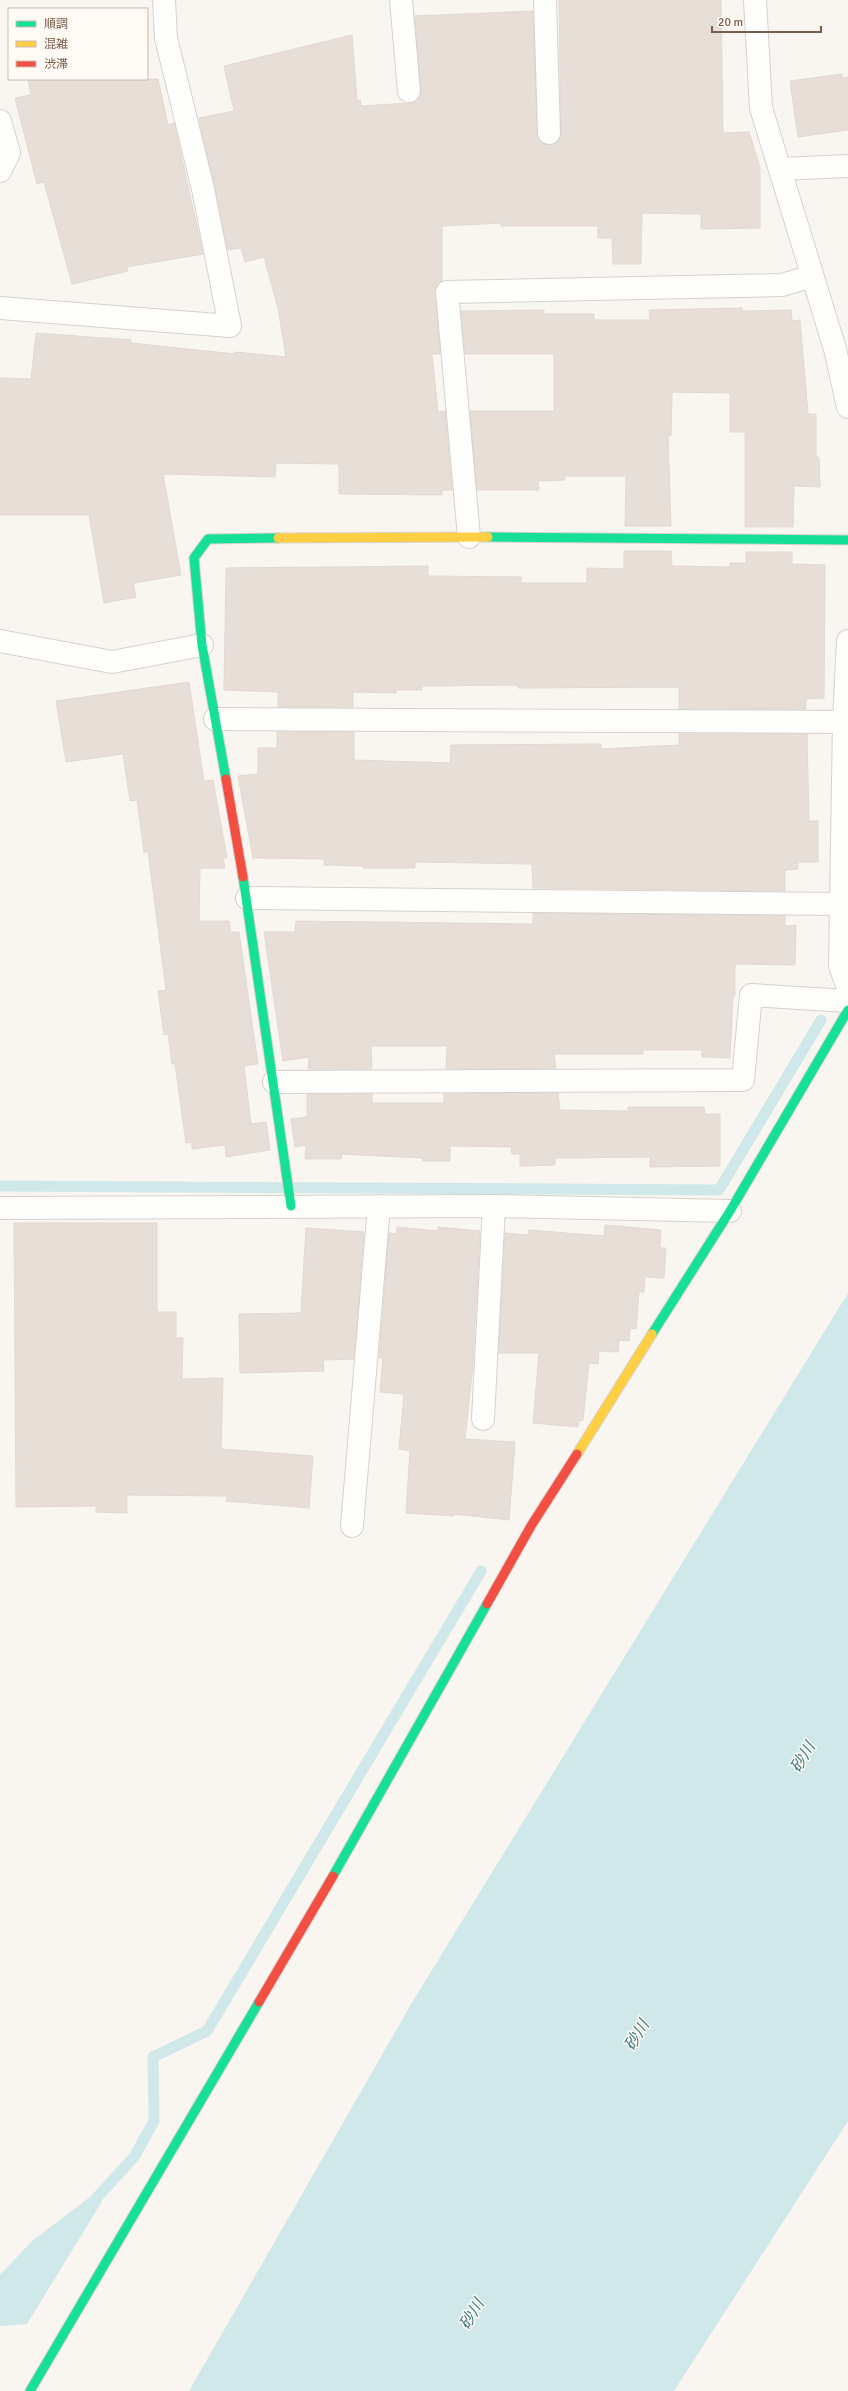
<svg xmlns="http://www.w3.org/2000/svg" width="848" height="2391" font-family="Signika,'Noto Sans JP',sans-serif">
	<style>
		.water { fill: #d0e8ea }
		.lines { fill: none; stroke-linecap: round; stroke-linejoin: round }
		.stream { stroke: #d0e8ea; stroke-width: 11 }
		.building { fill: #e6ded7; stroke: #e2d8d2 }
		.street-casing { stroke: #d7d1cb; stroke-width: 24 }
		.fast-casing { stroke: #d9d2cb; stroke-width: 11 }
		.slow-casing { stroke: #d9d2cb; stroke-width: 11 }
		.jam-casing { stroke: #d9d2cb; stroke-width: 11 }
		.street { stroke: #fefefd; stroke-width: 22 }
		.fast { stroke: #16e098; stroke-width: 9 }
		.slow { stroke: #ffcf43; stroke-width: 9 }
		.jam { stroke: #f24e42; stroke-width: 9 }
		.labels { text-anchor: middle; stroke-width: 3; stroke-linejoin: round; paint-order: stroke }
		.water-label { font-size: 16px; font-style: italic; fill: #437c86; stroke: #fffaf3 }
	</style>
	<rect width="100%" height="100%" fill="#f9f5f0"/>
	<g class="water">
		<path d="M848 1293V2121L674 2391H189L413 2001Z"/>
		<path d="M94 2194H102L101 2203 27 2324 0 2326V2275L32 2241Z"/>
	</g>
	<g class="lines">
		<g class="stream">
			<path d="M0 1186 719 1190 821 1020"/>
			<path d="M91 2204 134 2157 154 2121 153 2057 207 2031 481 1571"/>
		</g>
	</g>
	<g class="building">
		<path d="M559 0H721L723 133 749 132 760 167V228L701 229V214L642 213 641 264H613L612 238H598V226H501V223L442 226V281L436 286 435 293 440 354H432L438 412 445 411 452 490H442V495L339 494V464L276 463 275 477 163 474 181 575 133 583 136 597 104 603 89 515H0V378L31 379 36 333 131 340V343L235 354V352L286 357 278 308 264 257 245 262 241 248 228 250 199 118 234 111 224 66 352 35 357 101 360 100 361 106 410 103 418 102 421 90 415 16 533 11 537 133 543 144 550 145 560 139 561 133Z"/>
		<path d="M842 74 843 78 848 77V130L798 137 790 81Z"/>
		<path d="M28 79H158L168 125 174 123 203 254 127 267 128 271 72 284 44 182 37 184 15 98 31 95Z"/>
		<path d="M742 308V311L791 310 792 321 800 320 808 414H816V456L819 458 820 487 794 486 793 527H745V432H730V393L672 392 671 436H668L671 526H625L626 476H565V480L538 481 539 490H477L470 411H554V354H465L461 311 544 310V314H594V320H650L649 310Z"/>
		<path d="M624 551H671L672 566 730 567V563H746V552H792V564L825 565 824 698 806 699V709H679V687L518 688V685L422 686V690H396V693L353 692V707H278V692L224 690 226 568 428 566V576L521 577V583H587V568L624 569Z"/>
		<path d="M189 682 204 781 213 780 227 858H223L225 868H200L199 921H229L231 932H239L258 1064 244 1066 251 1124 266 1122 270 1150 226 1157 225 1145 192 1149V1142L186 1143 175 1064H172L168 1034 164 1035 158 991 166 990 148 851 144 852 137 800 130 801 123 754 66 762 56 701Z"/>
		<path d="M277 732H354V760L450 763 451 745 601 744V749L679 745V734H807L809 821H818V862H798V869L785 870V891L533 888 532 864 415 862V868H363V866L324 865V859L253 858 238 776 258 774V748H277Z"/>
		<path d="M533 913 785 916V926L796 925 795 965 735 964V996H733L730 1058 702 1057V1050H643V1054H554L556 1068 446 1069 447 1046H371L372 1069H308L309 1057 283 1061 264 932H295L296 921 533 924Z"/>
		<path d="M558 1093 560 1110 628 1111V1107H704L705 1114H720V1166L650 1167V1157L555 1158V1165L520 1166V1154H512L511 1147 450 1146V1161H423L422 1158 342 1154 341 1159H305L306 1145 295 1147 291 1119 307 1117V1094H372V1103H444V1094Z"/>
		<path d="M14 1223H157V1312H176V1338H183L182 1379 223 1378 221 1449 313 1456 309 1508 226 1501 227 1496 127 1495V1513L96 1512V1506L16 1507Z"/>
		<path d="M605 1225 661 1230 660 1248H666L664 1278 645 1277 644 1292H639L636 1329 630 1328 629 1341 619 1340 618 1352 599 1351 598 1364 589 1363 583 1420 579 1421 578 1427 533 1423 539 1353H499L505 1233 528 1235 529 1230 604 1236Z"/>
		<path d="M397 1227 438 1231V1227L480 1231 473 1364 465 1439 515 1442 509 1520 454 1514V1516L406 1513 410 1451 399 1449 404 1394 380 1392 383 1358H379L389 1233 396 1234Z"/>
		<path d="M306 1228 364 1232 354 1359 323 1360 324 1371 240 1373 239 1314 301 1313Z"/>
	</g>
	<g class="lines">
		<g class="street-casing">
			<g id="street">
				<path d="M401 0 409 91"/>
				<path d="M545 0 549 133"/>
				<path d="M755 0 761 108 835 349 848 407"/>
				<path d="M0 121 9 153 0 171"/>
				<path d="M780 169 848 166"/>
				<path d="M0 308 230 326 203 189 166 38 164 0"/>
				<path d="M469 537 447 292 782 285 812 276"/>
				<path d="M0 641 112 662 202 645"/>
				<path d="M848 641 844 722 840 966 848 988"/>
				<path d="M215 719 848 722"/>
				<path d="M247 898 841 904"/>
				<path d="M274 1082 743 1080 751 995 848 1001"/>
				<path d="M0 1208 494 1206 730 1211"/>
				<path d="M483 1419 494 1206"/>
				<path d="M352 1526 379 1206"/>
			</g>
		</g>
		<g class="fast-casing">
			<g id="fast">
				<path d="M488 537 848 540"/>
				<path d="M226 779 202 645 194 558 208 539 278 538"/>
				<path d="M243 877 291 1206"/>
				<path d="M652 1334 730 1211 848 1010"/>
				<path d="M333 1876 487 1604"/>
				<path d="M30 2391 259 2002"/>
			</g>
		</g>
		<g class="slow-casing">
			<g id="slow">
				<path d="M278 538 488 537"/>
				<path d="M577 1454 652 1334"/>
			</g>
		</g>
		<g class="jam-casing">
			<g id="jam">
				<path d="M226 779 243 877"/>
				<path d="M487 1604 531 1526 577 1454"/>
				<path d="M259 2002 333 1876"/>
			</g>
		</g>
		<use href="#street" class="street"/>
		<use href="#fast" class="fast"/>
		<use href="#slow" class="slow"/>
		<use href="#jam" class="jam"/>
	</g>
	<g class="labels">
		<g class="water-label">
			<text transform="translate(802 1757) rotate(-59)" y="6">砂川</text>
			<text transform="translate(636 2035) rotate(-59)" y="6">砂川</text>
			<text transform="translate(471 2314) rotate(-59)" y="6">砂川</text>
		</g>
	</g>
	<rect x="8" y="8" width="140" height="72" fill="#fffaf3" stroke="#cabbb1"/>
	<rect x="16" y="21" width="20" height="6" fill="#16e098" stroke="#cabbb1"/>
	<text x="44" y="28" font-size="12" fill="#7a5c4d">順調</text>
	<rect x="16" y="41" width="20" height="6" fill="#ffcf43" stroke="#cabbb1"/>
	<text x="44" y="48" font-size="12" fill="#7a5c4d">混雑</text>
	<rect x="16" y="61" width="20" height="6" fill="#f24e42" stroke="#cabbb1"/>
	<text x="44" y="68" font-size="12" fill="#7a5c4d">渋滞</text>
	<path d="M712 26v6h109v-6" fill="none" stroke="#7a5c4d" stroke-width="2"/>
	<text x="718" y="26" font-size="12" fill="#7a5c4d" stroke="#fffaf3" stroke-width="3" paint-order="stroke">20 m</text>
</svg>
